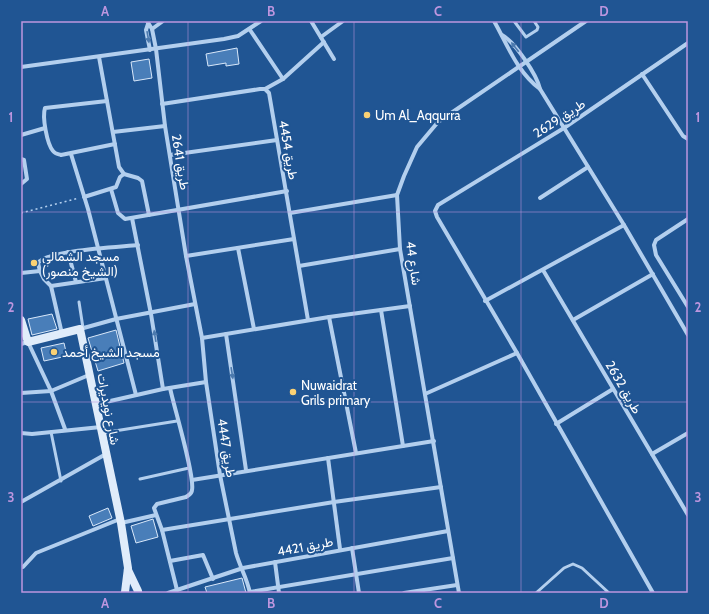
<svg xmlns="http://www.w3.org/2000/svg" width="709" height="614" font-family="Cabin,Vazirmatn,sans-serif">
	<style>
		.building { fill: #497eb9; stroke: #d9e8fa }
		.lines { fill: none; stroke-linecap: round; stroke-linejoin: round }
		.path { stroke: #b3cfee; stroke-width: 1.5; stroke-dasharray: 2 3; stroke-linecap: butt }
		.lane { stroke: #b3cfee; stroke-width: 3 }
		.street { stroke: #b3cfee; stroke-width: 4 }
		.secondary { stroke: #e0ecfa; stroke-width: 8 }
		.oneway { fill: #4c7aae }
		.grid { fill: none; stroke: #bd96df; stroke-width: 1; stroke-opacity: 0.55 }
		.poi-dot { fill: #fad174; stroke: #205593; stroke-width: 1.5 }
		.labels { text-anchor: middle; stroke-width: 4; stroke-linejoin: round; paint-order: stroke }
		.poi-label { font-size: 13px; fill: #fff; stroke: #205593; text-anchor: start }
		.street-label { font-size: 13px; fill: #fff; stroke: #205593 }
		.neatline { fill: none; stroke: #bd96df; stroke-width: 1.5 }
		.grid-label { font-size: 13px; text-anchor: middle; font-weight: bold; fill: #bd96df }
	</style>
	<rect width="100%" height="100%" fill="#205593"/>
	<g class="building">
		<path d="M237 48 239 64 226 66V63L208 66 206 54Z"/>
		<path d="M149 59 152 78 134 81 131 62Z"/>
		<path d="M52 314 57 329 32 335 28 319Z"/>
		<path d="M116 330 124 363 98 371 88 338Z"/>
		<path d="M64 343 67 356 44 361 41 348Z"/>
		<path d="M108 508 112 518 93 526 89 516Z"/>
		<path d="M153 519 158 537 136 543 131 526Z"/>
		<path d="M242 578 246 593H207L205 587Z"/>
	</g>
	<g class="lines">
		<path class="path" d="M21 213 79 198"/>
		<g class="lane">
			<path d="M514 21 526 37 537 30 538 27 534 21"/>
			<path d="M79 302 83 328"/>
			<path d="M51 432 61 481"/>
			<path d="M102 433 177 421"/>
			<path d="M140 479 189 468"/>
			<path d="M536 593 564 568 573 564 582 568 609 593"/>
		</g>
		<g class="street">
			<path d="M147 21 152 29 156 49 165 126 186 256 202 338 206 382 220 475 236 553C240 567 247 578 250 593"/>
			<path d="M311 21 334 59"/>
			<path d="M494 21C507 44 517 72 540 89"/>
			<path d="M148 24 146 30 150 50"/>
			<path d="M152 29 163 21"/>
			<path d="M250 30 283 79"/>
			<path d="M502 35C515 42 537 75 540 89L624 225 688 335"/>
			<path d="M321 37 343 21"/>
			<path d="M99 57 119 167 124 174 138 178 142 181 149 215"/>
			<path d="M21 67 224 39 238 36 261 21"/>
			<path d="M642 74 683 136 688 139"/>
			<path d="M265 89 283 79 324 42"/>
			<path d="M107 101 45 108C42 117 47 144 53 151 55 154 58 154 61 155L115 144"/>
			<path d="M162 104 260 89H265L269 93 308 320"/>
			<path d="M113 132 165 126"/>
			<path d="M21 135 45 128"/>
			<path d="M71 154 88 209 136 395"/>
			<path d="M170 155 277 140"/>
			<path d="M21 159 24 160 27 179 21 184"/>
			<path d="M111 189 118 213 125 219 287 191"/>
			<path d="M84 197 116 187 120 177 124 174"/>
			<path d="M540 198 588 167"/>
			<path d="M290 213 397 195"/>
			<path d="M132 218 151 314 163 389"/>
			<path d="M688 219 656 240 654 245 656 255 688 307"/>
			<path d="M238 248 254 329"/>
			<path d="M68 252 76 282"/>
			<path d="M186 256 294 239"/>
			<path d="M299 266 400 249"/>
			<path d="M543 270 688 515"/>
			<path d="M40 271 44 279 51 286 62 334"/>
			<path d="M21 273 40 271 38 263C47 250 119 247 138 245"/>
			<path d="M51 286 106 278"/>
			<path d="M485 301 624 225"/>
			<path d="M381 310 403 446"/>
			<path d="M329 317 356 453"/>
			<path d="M573 320 653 274"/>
			<path d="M80 329 116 319 195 304"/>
			<path d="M226 334 246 470"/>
			<path d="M202 338 329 317 410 306"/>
			<path d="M21 344 28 342 51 391 65 429"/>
			<path d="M170 388C174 407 195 476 192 490 192 494 189 495 186 497L157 504 154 508 162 530 177 590"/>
			<path d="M21 393 51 391 89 375"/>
			<path d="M425 394 517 353"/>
			<path d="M97 404 163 389 206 382"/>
			<path d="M556 424 613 389"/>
			<path d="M21 433 32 434 101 427"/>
			<path d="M652 454 688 433"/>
			<path d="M328 458 340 549"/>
			<path d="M192 480 434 441"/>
			<path d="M21 502 106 454"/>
			<path d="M121 523 156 515"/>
			<path d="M162 530 334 502 441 487"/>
			<path d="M352 548 359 593"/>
			<path d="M170 561 203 555 213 579"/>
			<path d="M275 562 279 593"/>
			<path d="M23 567 36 553 120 519"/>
			<path d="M250 592 453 558"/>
			<path d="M168 593 243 568 448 531"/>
			<path d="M404 593 457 585"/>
			<path d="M459 593 400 249 397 195 404 176 417 147 438 122 586 21"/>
			<path d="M653 593 517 353 437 217 435 211 438 205 564 128 688 43"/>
		</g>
		<g class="secondary">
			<path d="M21 320 28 342 80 329 121 523 128 568 125 592"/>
			<path d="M128 570 138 591"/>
		</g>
	</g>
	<defs><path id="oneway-solid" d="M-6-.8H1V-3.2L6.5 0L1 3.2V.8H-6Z"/></defs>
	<g class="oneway">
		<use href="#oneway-solid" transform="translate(148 37) rotate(80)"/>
		<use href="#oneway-solid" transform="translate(515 47) rotate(-128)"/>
		<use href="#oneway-solid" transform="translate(155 336) rotate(-99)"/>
		<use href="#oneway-solid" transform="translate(232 373) rotate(81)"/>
	</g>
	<path class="grid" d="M188 21V593M354 21V593M521 21V593M21 212H688M21 402H688"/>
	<g class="poi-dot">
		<circle cx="367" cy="115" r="4"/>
		<circle cx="34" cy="263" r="4"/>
		<circle cx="54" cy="352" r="4"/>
		<circle cx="293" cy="392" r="4"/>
	</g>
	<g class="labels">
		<g class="poi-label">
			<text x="375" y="120">Um Al_Aqqurra</text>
			<text x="42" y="261">مسجد الشمالي<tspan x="42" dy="15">(الشيخ منصور)</tspan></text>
			<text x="62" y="357">مسجد الشيخ أحمد</text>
			<text x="301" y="390">Nuwaidrat<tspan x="301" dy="15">Grils primary</tspan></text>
		</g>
		<g class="street-label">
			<text transform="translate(559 118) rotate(-33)" y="5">طريق 2629</text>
			<text transform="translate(289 150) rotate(80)" y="5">طريق 4454</text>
			<text transform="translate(181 162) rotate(81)" y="5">طريق 2641</text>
			<text transform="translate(414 263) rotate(82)" y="5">شارع 44</text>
			<text transform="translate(624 387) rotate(60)" y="5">طريق 2632</text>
			<text transform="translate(109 409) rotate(79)" y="5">شارع نويديرات</text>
			<text transform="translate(227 448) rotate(81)" y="5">طريق 4447</text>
			<text transform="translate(305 546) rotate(-11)" y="5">طريق 4421</text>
		</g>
	</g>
	<rect width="709" height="614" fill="none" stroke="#205593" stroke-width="44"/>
	<rect x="22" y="22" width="665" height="570" class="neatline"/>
	<g class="grid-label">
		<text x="105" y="16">A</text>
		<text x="271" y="16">B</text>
		<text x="438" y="16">C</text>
		<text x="604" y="16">D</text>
		<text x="11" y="122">1</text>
		<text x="698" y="122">1</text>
		<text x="11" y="312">2</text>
		<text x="698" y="312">2</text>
		<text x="11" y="502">3</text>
		<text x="698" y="502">3</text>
		<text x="105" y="608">A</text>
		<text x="271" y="608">B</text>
		<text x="438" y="608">C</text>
		<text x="604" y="608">D</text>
	</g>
</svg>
